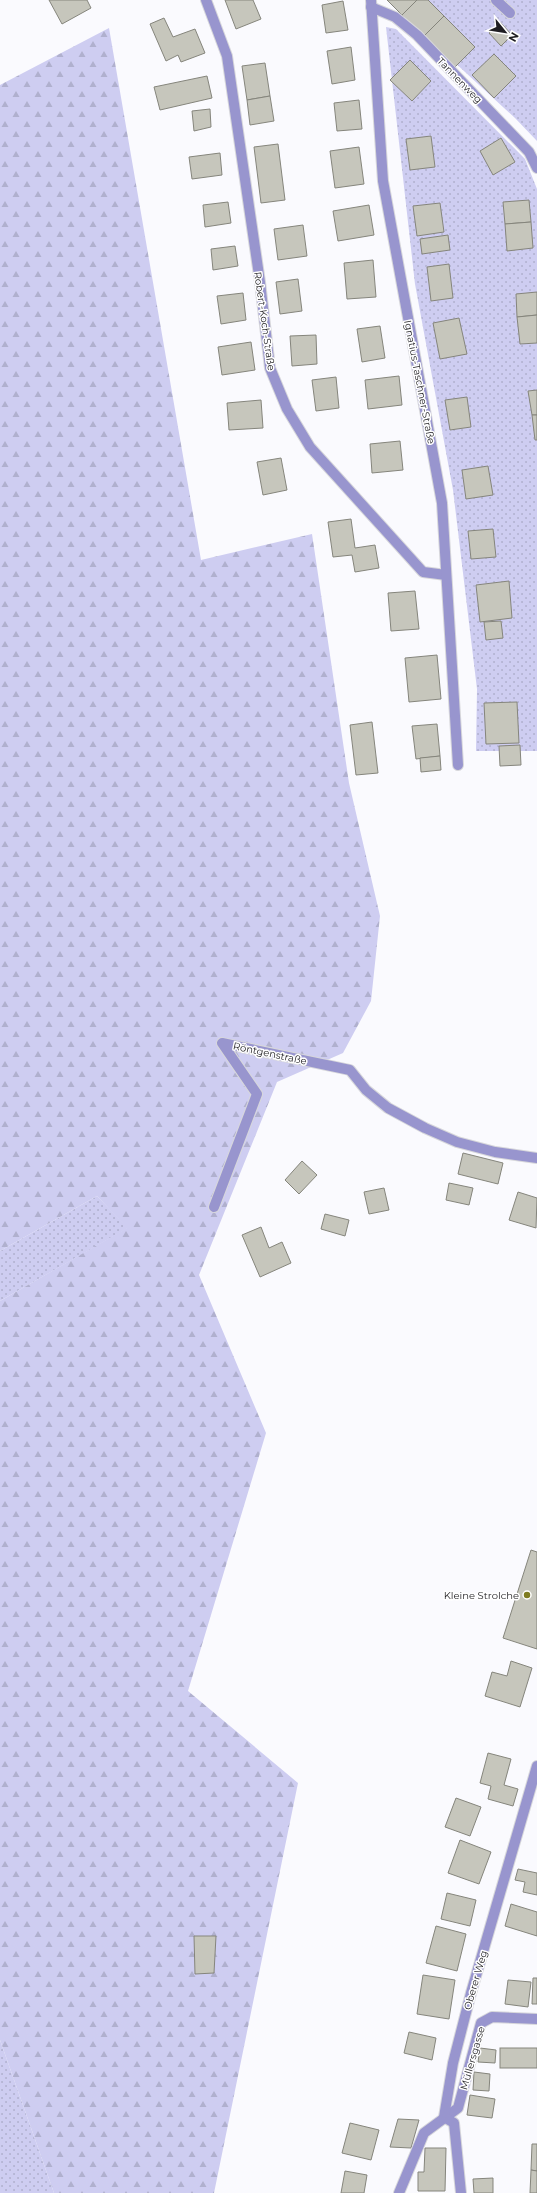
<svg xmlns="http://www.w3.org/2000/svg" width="537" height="2193" font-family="Montserrat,sans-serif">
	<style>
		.grass { fill: url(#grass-dots) }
		.forest { fill: url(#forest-firs) }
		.building { fill: #c6c6bc; stroke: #85857c }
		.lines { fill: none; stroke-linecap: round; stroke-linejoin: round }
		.minor-casing { stroke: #d7d7db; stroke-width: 12 }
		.minor { stroke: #9895ce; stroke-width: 10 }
		.poi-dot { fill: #7e7b21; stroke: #fff; stroke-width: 1.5 }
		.labels { text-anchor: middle; stroke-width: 3; stroke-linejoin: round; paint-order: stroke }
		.street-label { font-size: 10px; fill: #1f1e22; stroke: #fff }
		.poi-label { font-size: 10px; fill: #1f1e22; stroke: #fff; text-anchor: end }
	</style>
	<defs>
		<pattern id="grass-dots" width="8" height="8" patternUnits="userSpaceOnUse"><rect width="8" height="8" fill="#cecdf1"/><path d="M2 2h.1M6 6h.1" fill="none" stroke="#b0b0ce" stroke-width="1.8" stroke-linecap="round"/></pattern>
		<pattern id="forest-firs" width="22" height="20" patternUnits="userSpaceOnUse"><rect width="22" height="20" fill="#cecdf1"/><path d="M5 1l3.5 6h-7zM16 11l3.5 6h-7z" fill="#b0b0ce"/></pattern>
	</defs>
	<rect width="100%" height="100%" fill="#fafafe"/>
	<g class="grass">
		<path d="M387 0H537V141L515 118Z"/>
		<path d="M386 27 396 29 525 159 537 189V751H476L477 689 453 490 415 284Z"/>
		<path d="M97 1196 128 1228 0 1301V1251Z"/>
		<path d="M0 2040 54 2193H0Z"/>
	</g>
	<path class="forest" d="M109 28 201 560 312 534 349 783 380 916 371 1001 343 1053 277 1082 199 1275 266 1433 188 1691 298 1783 214 2193H54L0 2040V1301L127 1228 97 1196 0 1251V85Z"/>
	<g class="building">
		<path d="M49 0H87L91 8 62 24Z"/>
		<path d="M225 0H253L261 19 236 29Z"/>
		<path d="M387 0H417L402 15Z"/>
		<path d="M417 0H428L444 16 423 37 402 15Z"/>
		<path d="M343 1 348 30 326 33 322 5Z"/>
		<path d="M444 16 475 47 454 68 423 37Z"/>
		<path d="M164 18 173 37 195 29 205 53 181 62 178 55 166 61 150 24Z"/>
		<path d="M500 22 512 35 501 46 489 33Z"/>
		<path d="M351 47 355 80 332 84 327 51Z"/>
		<path d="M494 54 516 76 494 98 472 75Z"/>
		<path d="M410 60 431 81 412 101 390 80Z"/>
		<path d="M265 63 270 96 247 100 242 66Z"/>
		<path d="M207 76 212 98 160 110 154 87Z"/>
		<path d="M270 96 274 121 250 125 247 100Z"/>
		<path d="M359 100 362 129 337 131 334 103Z"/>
		<path d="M210 109 211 127 194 131 192 111Z"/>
		<path d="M431 136 435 167 410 170 406 139Z"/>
		<path d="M501 138 515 162 493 175 480 151Z"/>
		<path d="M278 144 285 200 261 203 254 147Z"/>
		<path d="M359 147 364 184 335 188 330 151Z"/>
		<path d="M220 153 222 175 192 179 189 157Z"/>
		<path d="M529 200 531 222 505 224 503 202Z"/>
		<path d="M228 202 231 223 205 227 203 205Z"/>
		<path d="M440 203 444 232 417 236 413 206Z"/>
		<path d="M369 205 374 235 338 241 333 211Z"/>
		<path d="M531 222 533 248 507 251 505 224Z"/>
		<path d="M303 225 307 256 278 260 274 229Z"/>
		<path d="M448 235 450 250 422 254 420 239Z"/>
		<path d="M235 246 238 266 213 270 211 249Z"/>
		<path d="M373 260 376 297 347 299 344 263Z"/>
		<path d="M449 264 453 298 431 301 427 267Z"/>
		<path d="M298 279 302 311 280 314 276 282Z"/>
		<path d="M537 292V315L517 317 516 294Z"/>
		<path d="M243 293 246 320 221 324 217 296Z"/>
		<path d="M537 315V343L520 344 517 317Z"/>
		<path d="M459 318 467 354 440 359 433 323Z"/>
		<path d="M380 326 385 358 362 362 357 329Z"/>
		<path d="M316 335 317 364 292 366 290 336Z"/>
		<path d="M251 342 255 370 222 375 218 347Z"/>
		<path d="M399 376 402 405 368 409 365 380Z"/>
		<path d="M336 377 339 408 316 411 312 380Z"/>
		<path d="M537 390V415H532L528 391Z"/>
		<path d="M467 397 471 427 450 430 445 400Z"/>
		<path d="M261 400 263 428 229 430 227 403Z"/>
		<path d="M532 415H537V440H535Z"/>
		<path d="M400 441 403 470 372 473 370 444Z"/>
		<path d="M281 458 287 490 263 495 257 462Z"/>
		<path d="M488 466 493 495 466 499 462 470Z"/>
		<path d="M351 519 355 548 375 545 379 568 355 572 352 555 333 557 328 522Z"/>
		<path d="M493 529 496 557 471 559 468 531Z"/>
		<path d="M509 581 512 618 480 622 476 585Z"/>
		<path d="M415 591 419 629 391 631 388 593Z"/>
		<path d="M501 621 503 638 486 640 484 622Z"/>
		<path d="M437 655 441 699 409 702 405 658Z"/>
		<path d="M517 702 519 743 486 744 484 703Z"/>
		<path d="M372 722 378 773 356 775 350 725Z"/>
		<path d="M437 724 440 756 416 759 412 726Z"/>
		<path d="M520 745 521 765 500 766 499 746Z"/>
		<path d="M440 756 441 770 421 772 420 758Z"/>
		<path d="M463 1153 503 1163 498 1184 458 1174Z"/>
		<path d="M302 1161 317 1175 299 1194 285 1180Z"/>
		<path d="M449 1183 473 1188 469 1205 446 1200Z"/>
		<path d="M384 1188 389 1210 369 1214 364 1192Z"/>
		<path d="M518 1192 537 1198 536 1228 509 1220Z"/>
		<path d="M325 1214 349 1220 345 1236 321 1229Z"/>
		<path d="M261 1227 269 1248 282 1242 291 1263 260 1277 242 1235Z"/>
		<path d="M531 1550 537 1552V1649L503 1638Z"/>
		<path d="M511 1661 532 1668 520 1707 485 1696 492 1672 507 1676Z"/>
		<path d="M488 1753 511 1759 504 1785 518 1789 513 1806 488 1799 491 1786 480 1783Z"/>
		<path d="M456 1798 481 1807 470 1836 445 1827Z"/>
		<path d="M460 1840 491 1852 479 1884 448 1873Z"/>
		<path d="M518 1869 537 1873V1895L523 1892 525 1882 515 1880Z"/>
		<path d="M447 1893 476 1900 470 1926 441 1919Z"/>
		<path d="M511 1904 537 1912V1936L505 1926Z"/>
		<path d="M436 1926 466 1934 457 1971 426 1963Z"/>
		<path d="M194 1936H216L214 1973 195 1974Z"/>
		<path d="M423 1975 455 1980 449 2019 417 2014Z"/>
		<path d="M533 1978H537V2004H532Z"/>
		<path d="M508 1980 531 1982 528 2007 505 2004Z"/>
		<path d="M409 2032 436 2038 432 2060 404 2053Z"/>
		<path d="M480 2048 496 2050 495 2063 478 2062Z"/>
		<rect x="500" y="2048" width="37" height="20"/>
		<path d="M474 2072 490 2074 489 2091 473 2090Z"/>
		<path d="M470 2095 495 2099 492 2118 467 2115Z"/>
		<path d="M398 2119 419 2120 411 2148 390 2147Z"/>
		<path d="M350 2123 379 2130 371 2160 342 2153Z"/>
		<path d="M532 2144H537V2171L531 2170Z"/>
		<path d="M425 2148H446L445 2191H418V2172H424Z"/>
		<path d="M531 2170 537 2171V2193H530Z"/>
		<path d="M345 2171 367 2175 364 2193H341Z"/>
		<path d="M493 2178V2193H474L473 2179Z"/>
	</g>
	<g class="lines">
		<g class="minor-casing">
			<g id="minor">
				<path d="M206 0 227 56 260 282 270 368 287 409 310 447 423 572 446 575"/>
				<path d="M371 0 383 181 442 503 458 765"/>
				<path d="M496 0 510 13"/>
				<path d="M371 7 395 17 417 35 529 152 537 168"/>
				<path d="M214 1207 257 1094 222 1043 350 1070 366 1090 388 1108 425 1128 457 1142 495 1152 537 1158"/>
				<path d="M399 2193 424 2133 458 2108 481 2023 492 2017 537 2019"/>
				<path d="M461 2193 454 2123 444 2117 453 2063 471 1993 537 1766"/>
			</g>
		</g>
		<use href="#minor" class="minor"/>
	</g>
	<circle class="poi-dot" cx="527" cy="1595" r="4"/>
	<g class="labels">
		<g class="street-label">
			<text transform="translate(460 80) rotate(46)" y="4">Tannenweg</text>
			<text transform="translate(265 321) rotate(82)" y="4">Robert-Koch-Straße</text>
			<text transform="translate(420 382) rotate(79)" y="4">Ignatius-Taschner-Straße</text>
			<text transform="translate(270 1053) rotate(12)" y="4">Röntgenstraße</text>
			<text transform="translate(475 1980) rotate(-74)" y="4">Oberer Weg</text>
			<text transform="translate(472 2058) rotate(-74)" y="4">Müllersgasse</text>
		</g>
		<g class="poi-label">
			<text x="519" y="1599">Kleine Strolche</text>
		</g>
	</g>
	<g transform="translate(505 32) rotate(120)" stroke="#ffffff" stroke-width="3" paint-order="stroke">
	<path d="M0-3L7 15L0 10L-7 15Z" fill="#1f1e22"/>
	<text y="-6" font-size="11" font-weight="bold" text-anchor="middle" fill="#1f1e22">N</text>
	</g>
</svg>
